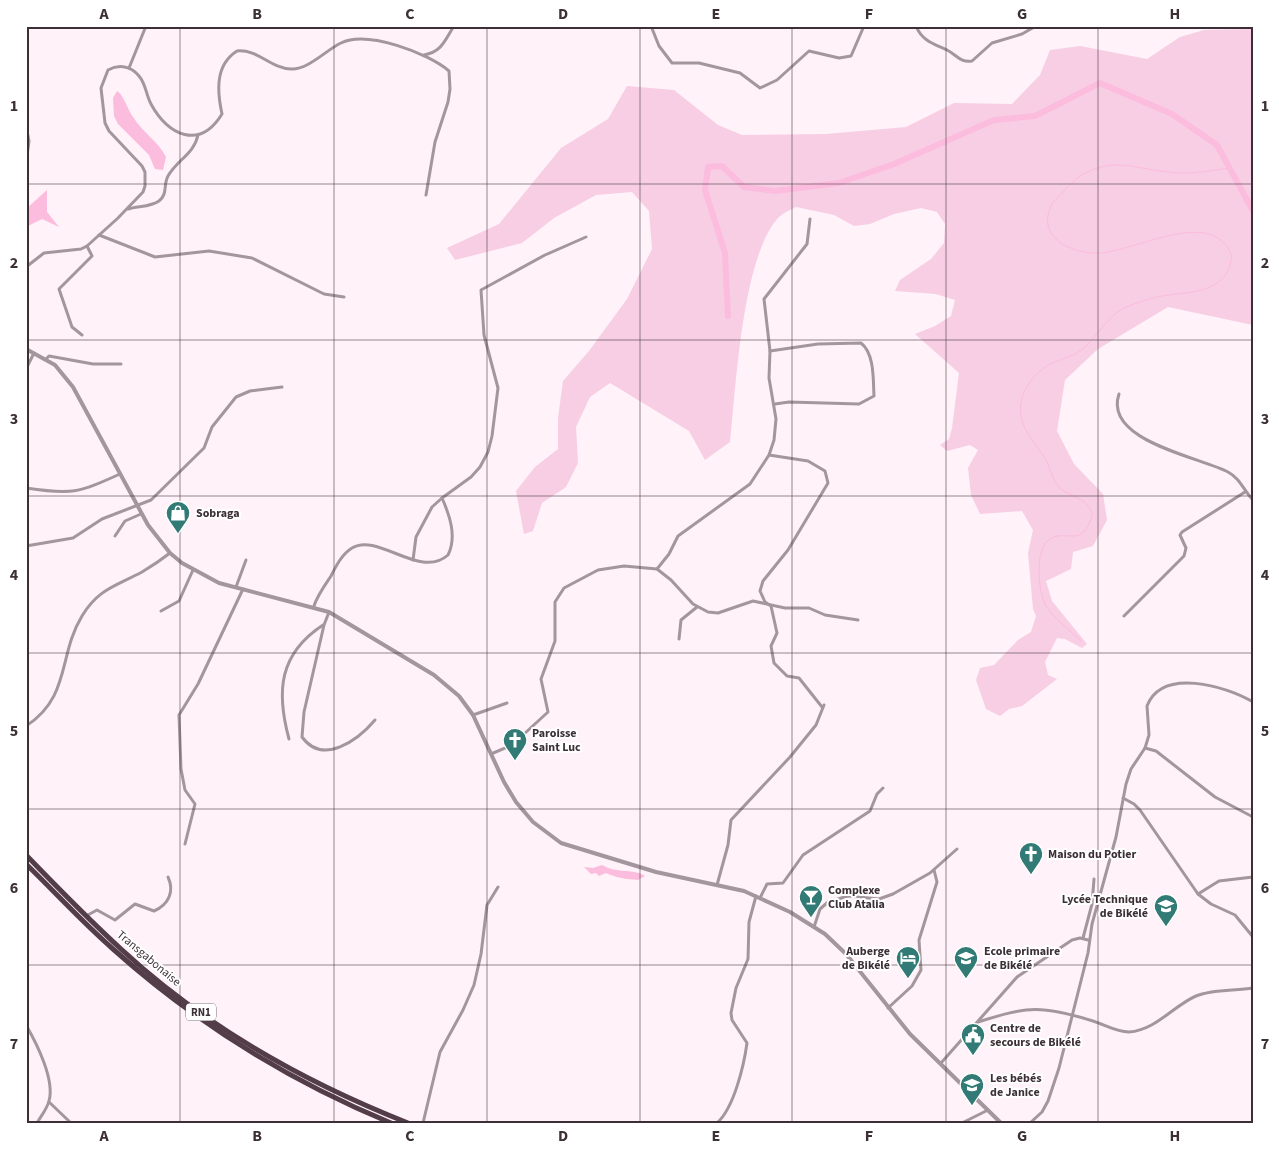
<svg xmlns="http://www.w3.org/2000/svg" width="1279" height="1149" font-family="'Source Sans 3',sans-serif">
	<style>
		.green { fill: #f7cee3 }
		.water { fill: #fcbcdd }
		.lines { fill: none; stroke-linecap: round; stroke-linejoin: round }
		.stream { stroke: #fcbcdd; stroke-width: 1 }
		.river { stroke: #fcbcdd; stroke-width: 6 }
		.minor { stroke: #a3979d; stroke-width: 3 }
		.tertiary { stroke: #a3979d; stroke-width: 4 }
		.trunk { stroke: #533d48; stroke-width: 5 }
		.grid { fill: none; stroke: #3c3036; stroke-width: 1; stroke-opacity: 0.55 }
		.labels { text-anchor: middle; stroke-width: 4; stroke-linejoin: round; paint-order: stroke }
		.shield { fill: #fff; stroke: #766e72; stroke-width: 1 }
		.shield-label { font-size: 11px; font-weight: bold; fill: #3c3036 }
		.poi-label { font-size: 12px; font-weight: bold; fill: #3c3036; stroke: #fff; text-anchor: start }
		.street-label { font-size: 12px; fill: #3c3036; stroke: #fff }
		.neatline { fill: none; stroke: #3c3036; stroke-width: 2 }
		.grid-label { font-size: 16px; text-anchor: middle; font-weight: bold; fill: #3c3036 }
	</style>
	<rect width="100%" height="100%" fill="#fff2f8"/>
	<path class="green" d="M1253 29V325L1168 307 1098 349 1065 380 1057 431 1074 464 1103 494 1107 520 1093 546 1073 552 1071 569 1046 581 1052 601 1087 644 1082 648 1065 639 1057 638 1045 662 1048 675 1057 679 1022 706 1009 709 1000 716 986 709 976 680 980 668 994 665 1018 640 1031 632 1036 616 1033 609 1028 553 1033 530 1022 511 980 514 971 495 968 468 978 450 970 445 947 451 940 445 949 439 952 428 959 373 915 334 935 326 951 316 955 300 936 294 895 291 900 280 931 259 944 243 945 224 937 212 921 208 894 214 870 224 854 226 834 215 796 207C790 210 781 214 777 219 742 260 736 387 730 442L705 460 689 431 610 383 590 397 576 427 578 463 566 487 542 503 533 531 524 534 516 491 535 467 558 449V418L563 381 589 351 627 299 652 249 649 211 632 192 596 195 554 218 522 243 455 260 447 248 499 224 561 148 608 119 627 86 674 90 718 125 742 135 826 134 906 127 954 103 1012 104 1040 75 1050 50 1080 46 1147 59 1180 37 1204 30Z"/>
	<g class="water">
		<path d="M117 91C123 94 128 110 133 117 142 132 158 141 166 157L163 170 155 169 149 155 118 124 114 116 113 98Z"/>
		<path d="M47 190V212L59 227 42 219 26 227V209Z"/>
		<path d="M602 865C617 874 633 868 645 876L638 880C626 879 617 878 606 873L599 876 596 873 591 874 584 867 593 868Z"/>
	</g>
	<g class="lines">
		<path class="stream" d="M1081 641C1070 630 1054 619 1046 606 1038 592 1034 548 1050 539 1065 529 1081 547 1090 521 1092 518 1093 514 1091 510 1086 498 1067 496 1058 486 1052 479 1051 470 1047 462 1040 448 1026 436 1022 420 1016 401 1028 379 1044 368 1056 359 1071 359 1084 348 1098 335 1107 317 1124 308 1133 304 1143 301 1153 298 1177 291 1214 297 1228 271 1230 267 1231 261 1232 256 1230 252 1228 246 1224 243 1195 213 1126 256 1092 253 1068 251 1037 236 1051 206 1053 201 1060 196 1063 192 1070 185 1078 176 1087 172 1117 158 1138 169 1168 172 1188 175 1209 171 1229 168"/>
		<path class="river" d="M728 316 725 253 705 190 708 167 722 166 744 187 775 191 839 183 894 164 994 120 1035 116 1100 83 1172 114 1217 145 1253 211"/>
		<g class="minor">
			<path d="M524 26H550"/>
			<path d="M651 26 659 46 672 63H699L740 73 760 88 777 80 809 51 839 58 851 56 864 26"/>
			<path d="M916 26C922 41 934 44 947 50 957 55 960 63 972 61L992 43 1022 34 1036 26"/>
			<path d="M424 55C442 52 445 40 454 26"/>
			<path d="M129 68 146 26"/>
			<path d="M26 126 29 141 26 163"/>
			<path d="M128 209C137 206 151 207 159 201 168 194 163 185 168 176 177 160 194 154 198 135"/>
			<path d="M99 235 155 257 209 251 252 258 324 294 344 297"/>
			<path d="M26 267 44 253 81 249 87 246 118 218 143 192 145 186V172L142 166 109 131 105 123 101 88 108 70C119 64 131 66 139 76 146 84 146 95 151 104 168 136 200 150 222 114 217 91 215 65 237 51 258 49 270 68 291 69 308 70 326 50 341 43 367 30 428 53 449 71L450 89 448 102 435 142 426 195"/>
			<path d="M82 335 72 327 59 289 92 256 87 246"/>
			<path d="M770 351 818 344 861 343C875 354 873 381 874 396L859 404 789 402 775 404"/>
			<path d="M46 359 49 356 93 364H121"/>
			<path d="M26 369 34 353"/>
			<path d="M1119 394C1103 441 1200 457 1228 472 1241 479 1243 490 1253 500"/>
			<path d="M769 455 808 461 825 471 828 483 788 550 763 581 760 591 765 602 771 606 777 633 771 646 774 663 787 676 799 678 822 707"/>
			<path d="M26 488C72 495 78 493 120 474"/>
			<path d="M115 536 125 521 141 514"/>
			<path d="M26 546 73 538 102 519 151 500 204 448 212 427 236 397 250 391 282 387"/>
			<path d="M413 560 416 537 432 507 442 498"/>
			<path d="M657 569 669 554 678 536 750 484 769 455 774 440 776 419 769 378 770 351 764 299 807 244 810 219"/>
			<path d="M236 587 246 560"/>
			<path d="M314 606C317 596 325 585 331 576 336 566 342 554 352 548 378 532 420 580 448 555 457 537 450 516 442 498L471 477 480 467 488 452 492 436 498 388 484 335 481 290 545 255 586 237"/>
			<path d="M161 611 179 601 193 570"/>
			<path d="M329 612 324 625 304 712 302 737C323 766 358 740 375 720"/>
			<path d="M1124 616 1184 556 1186 548 1180 535 1182 532 1245 492"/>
			<path d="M679 639 681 620 697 607"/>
			<path d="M473 715 507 703"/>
			<path d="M26 726C71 697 58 655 82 616 98 589 116 586 142 572 152 566 161 560 170 553"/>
			<path d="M289 739C276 691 279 654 323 625"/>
			<path d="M1145 748 1156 751 1215 797 1253 817"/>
			<path d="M491 754 512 745 548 712 541 679 555 641V602L564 588 598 570 624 566 657 569 671 580 693 604 708 612 718 613 753 601 785 608H809L825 615 858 620"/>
			<path d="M1123 798 1134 804 1140 810 1198 894 1211 904 1235 915 1253 937"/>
			<path d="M185 844 195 804 185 790 181 769 179 715 198 684 243 589"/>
			<path d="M717 885 728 845 731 820 790 757 816 725 824 705"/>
			<path d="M1198 894 1219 881 1253 877"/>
			<path d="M760 898 767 884 783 883 803 855 870 811 877 794 883 788"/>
			<path d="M86 916 97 910 115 920 135 904 154 911C168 905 175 892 168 877"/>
			<path d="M814 927 820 909 828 902 848 896 879 899 893 894 930 873 957 849"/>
			<path d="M1083 938 1092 904 1094 879"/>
			<path d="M888 1008 912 986 921 970 919 940 937 882 934 870"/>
			<path d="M978 1022C1028 1006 1042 1005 1093 1021 1105 1025 1117 1032 1129 1032 1156 1030 1173 1006 1196 996 1212 989 1235 991 1253 988"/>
			<path d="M26 1025C37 1044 55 1080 49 1101 47 1109 41 1116 37 1123"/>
			<path d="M941 1063 1017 977 1072 940 1080 938 1088 940"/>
			<path d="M49 1102 71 1123"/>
			<path d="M423 1123 440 1052 463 1010 474 985 481 954 487 905 498 887"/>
			<path d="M717 1123C734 1108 744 1065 747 1043L732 1020 731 1013 736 988 748 959 749 922 756 896"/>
			<path d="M962 1123 988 1110"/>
			<path d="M1030 1123 1042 1112 1048 1101 1059 1068 1088 953 1092 924 1116 837 1126 784 1131 769 1145 748 1149 735 1147 706C1162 667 1226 686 1253 702"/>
		</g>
		<path class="tertiary" d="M26 349 55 365 73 387 148 525 170 553 182 563 219 583 329 612 434 675 459 696 473 715 504 782 516 802 533 822 561 843 656 872 744 891 790 912 825 934 846 954 910 1034 1001 1123"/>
		<g class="trunk">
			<path d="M26 855C57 887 88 919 121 949 203 1025 304 1082 408 1123"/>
			<path d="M26 864C55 892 82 922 113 949 197 1024 287 1080 391 1123"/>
		</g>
	</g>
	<path class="grid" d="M180 26V1123M334 26V1123M487 26V1123M640 26V1123M792 26V1123M946 26V1123M1098 26V1123M26 184H1253M26 340H1253M26 496H1253M26 653H1253M26 809H1253M26 965H1253"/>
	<defs>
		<g id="shop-pin" transform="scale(1.25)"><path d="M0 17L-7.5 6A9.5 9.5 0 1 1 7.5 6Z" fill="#327a75" stroke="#fff"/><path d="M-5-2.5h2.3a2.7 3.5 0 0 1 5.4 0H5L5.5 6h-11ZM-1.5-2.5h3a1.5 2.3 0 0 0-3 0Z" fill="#fff"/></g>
		<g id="church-pin" transform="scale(1.25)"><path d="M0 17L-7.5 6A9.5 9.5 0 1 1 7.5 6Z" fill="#327a75" stroke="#fff"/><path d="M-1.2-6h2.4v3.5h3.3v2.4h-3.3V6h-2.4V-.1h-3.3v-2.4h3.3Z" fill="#fff"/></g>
		<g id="bar-pin" transform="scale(1.25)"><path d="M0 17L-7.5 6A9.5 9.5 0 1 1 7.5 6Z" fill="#327a75" stroke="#fff"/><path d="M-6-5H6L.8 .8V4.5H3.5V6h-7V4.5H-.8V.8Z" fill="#fff"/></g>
		<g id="school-pin" transform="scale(1.25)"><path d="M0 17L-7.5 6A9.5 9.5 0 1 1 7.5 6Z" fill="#327a75" stroke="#fff"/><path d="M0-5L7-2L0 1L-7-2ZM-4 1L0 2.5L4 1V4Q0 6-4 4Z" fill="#fff"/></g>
		<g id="hotel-pin" transform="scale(1.25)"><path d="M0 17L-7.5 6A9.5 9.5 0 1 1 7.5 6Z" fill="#327a75" stroke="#fff"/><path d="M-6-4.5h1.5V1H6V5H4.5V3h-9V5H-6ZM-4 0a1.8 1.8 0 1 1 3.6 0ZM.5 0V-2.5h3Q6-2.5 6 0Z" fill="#fff"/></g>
		<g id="civic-pin" transform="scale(1.25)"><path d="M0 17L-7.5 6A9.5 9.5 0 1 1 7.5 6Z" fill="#327a75" stroke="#fff"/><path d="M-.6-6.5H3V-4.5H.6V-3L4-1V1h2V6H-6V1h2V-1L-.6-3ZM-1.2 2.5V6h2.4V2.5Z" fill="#fff"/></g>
	</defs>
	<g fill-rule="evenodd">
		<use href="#shop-pin" x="178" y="513"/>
		<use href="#church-pin" x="515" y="740"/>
		<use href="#church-pin" x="1031" y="854"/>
		<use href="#bar-pin" x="811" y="897"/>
		<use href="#school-pin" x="1166" y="906"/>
		<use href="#hotel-pin" x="908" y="958"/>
		<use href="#school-pin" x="966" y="958"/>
		<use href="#civic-pin" x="973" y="1035"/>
		<use href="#school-pin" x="972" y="1085"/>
	</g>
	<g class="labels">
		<rect class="shield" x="186" y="1003.5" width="30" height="17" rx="4"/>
		<g class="shield-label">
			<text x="201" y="1016">RN1</text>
		</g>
		<g class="poi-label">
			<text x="196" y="517">Sobraga</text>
			<text x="532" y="737">Paroisse<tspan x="532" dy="14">Saint Luc</tspan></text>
			<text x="1048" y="858">Maison du Potier</text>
			<text x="828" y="894">Complexe<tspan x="828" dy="14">Club Atalia</tspan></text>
			<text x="1148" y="903" text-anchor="end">Lycée Technique<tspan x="1148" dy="14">de Bikélé</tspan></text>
			<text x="890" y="955" text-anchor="end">Auberge<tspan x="890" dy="14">de Bikélé</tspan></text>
			<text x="984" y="955">Ecole primaire<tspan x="984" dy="14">de Bikélé</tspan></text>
			<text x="990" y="1032">Centre de<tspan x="990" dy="14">secours de Bikélé</tspan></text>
			<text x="990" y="1082">Les bébés<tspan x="990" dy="14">de Janice</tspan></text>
		</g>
		<g class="street-label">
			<text transform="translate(149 958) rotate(40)" y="4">Transgabonaise</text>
		</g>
	</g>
	<rect width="1279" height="1149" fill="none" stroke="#ffffff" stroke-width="55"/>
	<rect x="28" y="28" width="1224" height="1094" class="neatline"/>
	<g class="grid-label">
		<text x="104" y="19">A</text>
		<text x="257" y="19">B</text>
		<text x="410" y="19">C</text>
		<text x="563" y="19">D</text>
		<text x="716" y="19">E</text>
		<text x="869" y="19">F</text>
		<text x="1022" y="19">G</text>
		<text x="1175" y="19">H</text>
		<text x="14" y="111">1</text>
		<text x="1265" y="111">1</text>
		<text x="14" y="268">2</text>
		<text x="1265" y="268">2</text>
		<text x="14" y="424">3</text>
		<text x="1265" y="424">3</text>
		<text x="14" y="580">4</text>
		<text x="1265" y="580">4</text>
		<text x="14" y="736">5</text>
		<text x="1265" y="736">5</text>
		<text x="14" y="893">6</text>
		<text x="1265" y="893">6</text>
		<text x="14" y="1049">7</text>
		<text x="1265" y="1049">7</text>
		<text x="104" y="1141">A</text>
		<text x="257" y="1141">B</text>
		<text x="410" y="1141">C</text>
		<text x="563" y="1141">D</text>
		<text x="716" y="1141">E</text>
		<text x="869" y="1141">F</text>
		<text x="1022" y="1141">G</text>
		<text x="1175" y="1141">H</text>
	</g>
</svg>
